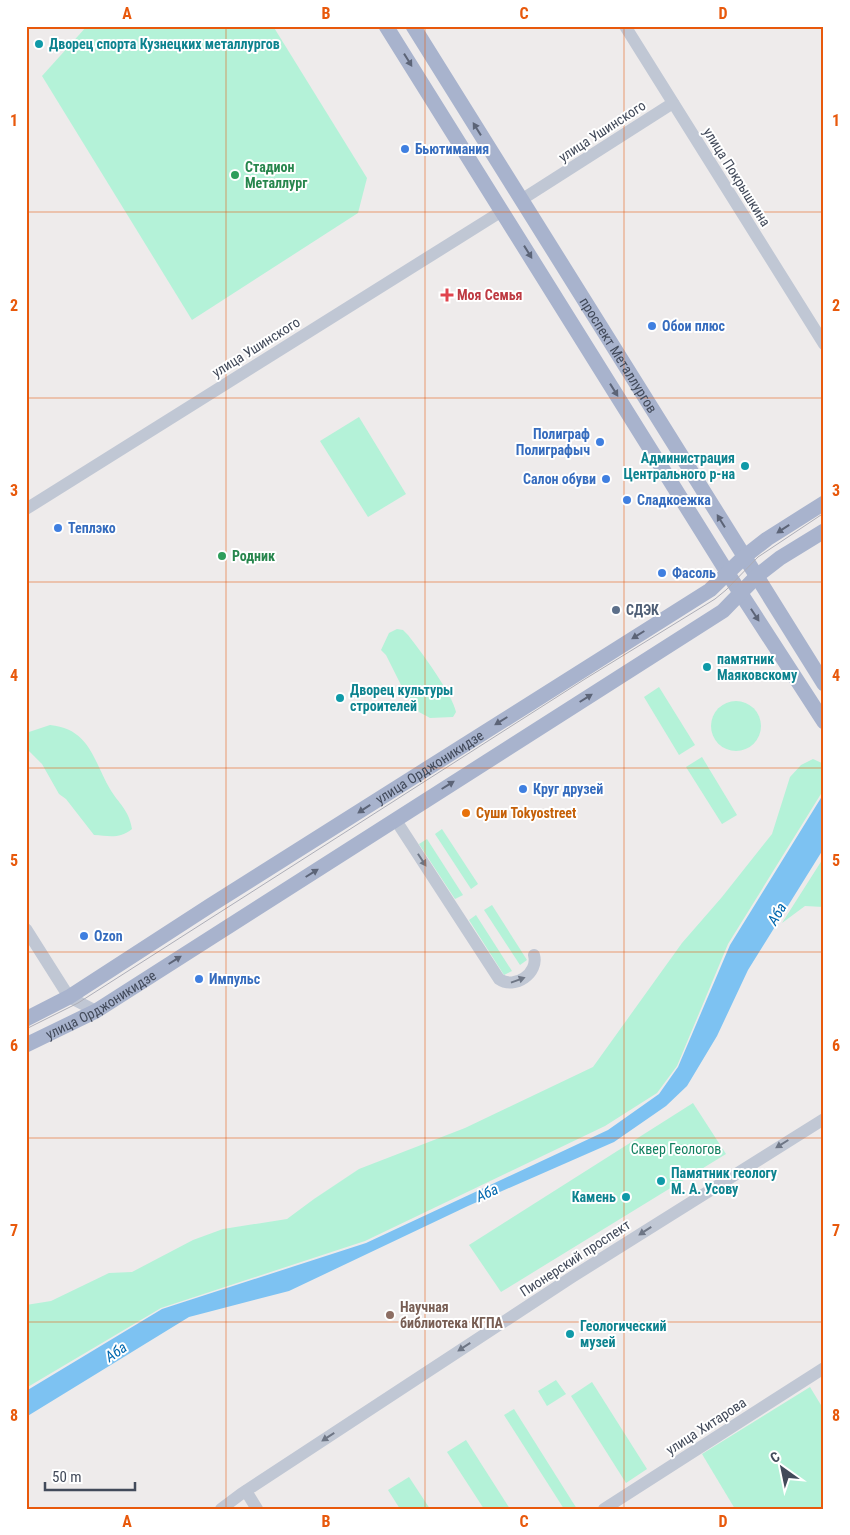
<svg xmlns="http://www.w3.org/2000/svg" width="850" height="1535" font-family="'Roboto Condensed',sans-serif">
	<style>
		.green { fill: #b4f2d8 }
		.water { fill: #7dc2f2 }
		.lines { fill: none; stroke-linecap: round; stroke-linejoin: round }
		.minor { stroke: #c0c7d4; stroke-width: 12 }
		.major { stroke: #a8b3cd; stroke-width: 15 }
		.tram { stroke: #adaeb7; stroke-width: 1 }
		.oneway { fill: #5c6477 }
		.oneway2 { fill: #6e7685 }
		.grid { fill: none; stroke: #e8590c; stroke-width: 1; stroke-opacity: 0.55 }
		.culture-dot { fill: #0f9aa8; stroke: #fff; stroke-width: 2 }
		.shop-dot { fill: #3f7fe0; stroke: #fff; stroke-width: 2 }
		.leisure-dot { fill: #2e9e5b; stroke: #fff; stroke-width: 2 }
		.health-dot { fill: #e0444e; stroke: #fff; stroke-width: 2 }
		.service-dot { fill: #5c6f8a; stroke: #fff; stroke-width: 2 }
		.food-dot { fill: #e8710a; stroke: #fff; stroke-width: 2 }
		.education-dot { fill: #8d6e63; stroke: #fff; stroke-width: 2 }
		.labels { text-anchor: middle; stroke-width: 4; stroke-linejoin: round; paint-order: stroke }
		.culture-label { font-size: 14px; font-weight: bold; fill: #0d838f; stroke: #fff; text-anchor: start }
		.street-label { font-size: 14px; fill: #424a5a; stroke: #fff }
		.shop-label { font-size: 14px; font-weight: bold; fill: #366cbe; stroke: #fff; text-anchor: start }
		.leisure-label { font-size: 14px; font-weight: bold; fill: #27864d; stroke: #fff; text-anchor: start }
		.health-label { font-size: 14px; font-weight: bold; fill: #be3a42; stroke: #fff; text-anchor: start }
		.service-label { font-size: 14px; font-weight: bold; fill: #4e5e75; stroke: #fff; text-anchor: start }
		.food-label { font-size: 14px; font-weight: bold; fill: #c56008; stroke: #fff; text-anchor: start }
		.park-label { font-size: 14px; fill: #0f7f5e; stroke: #fff }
		.education-label { font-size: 14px; font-weight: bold; fill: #785e54; stroke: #fff; text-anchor: start }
		.water-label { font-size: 15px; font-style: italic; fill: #0167ae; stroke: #fff }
		.neatline { fill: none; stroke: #e8590c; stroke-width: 2 }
		.grid-label { font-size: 16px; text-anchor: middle; font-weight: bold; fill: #e8590c }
	</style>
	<rect width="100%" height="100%" fill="#eeebeb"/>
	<g class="green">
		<path d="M87 26H273L367 178 358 213 192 320 42 76Z"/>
		<path d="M359 417 406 494 368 517 320 441Z"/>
		<path d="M397 629 403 630 408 635C420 650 453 695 456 712L453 717 430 718 419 712 404 691 386 655 381 650 389 633Z"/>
		<path d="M659 687 695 745 679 755 644 697Z"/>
		<circle cx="736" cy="726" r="25"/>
		<path d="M50 725C90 729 93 760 110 789 119 804 129 810 132 829 120 839 109 836 94 835L66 799 59 794 42 764 28 750 26 745V733Z"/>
		<path d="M702 757 737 815 722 824 686 767Z"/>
		<path d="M813 759 824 764V789L728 944 677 1066 657 1093 605 1126 365 1241 161 1308 26 1388V1305L51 1301 109 1273 132 1272 193 1240 223 1229 287 1219 314 1199 359 1169 465 1128 593 1067 682 943 722 897 772 834 790 777 801 765Z"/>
		<path d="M442 829 478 884 471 889 435 834Z"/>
		<path d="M427 839 463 895 455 899 419 844Z"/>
		<path d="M824 857V907L805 906 782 923Z"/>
		<path d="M492 905 527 960 520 965 484 910Z"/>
		<path d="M476 915 512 971 504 975 469 920Z"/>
		<path d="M693 1103 726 1154 501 1292 469 1245Z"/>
		<path d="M556 1380 566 1394 547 1406 538 1391Z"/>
		<path d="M592 1382 647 1469 626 1483 571 1396Z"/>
		<path d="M810 1387 824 1410V1509H735L702 1454Z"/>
		<path d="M514 1409 577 1509H564L504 1415Z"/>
		<path d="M466 1440 510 1509H484L447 1452Z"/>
		<path d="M409 1477 430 1509H400L388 1490Z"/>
	</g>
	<path class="water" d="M824 793V848L748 970 717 1036 687 1086 666 1106 614 1142 468 1206 289 1291 189 1317 26 1417V1391L162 1309 366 1243 608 1130 659 1094 678 1067 730 945Z"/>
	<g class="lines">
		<g class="minor">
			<path d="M625 26 824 344"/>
			<path d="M521 200 673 103"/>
			<path d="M26 509 502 211"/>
			<path d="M395 819 499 979C515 990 539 973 534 955"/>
			<path d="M26 929 69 997 96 1011"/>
			<path d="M246 1491 257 1509"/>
			<path d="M221 1509 241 1494 572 1277 824 1119"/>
			<path d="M604 1509 824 1368"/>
		</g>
		<g class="major">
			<path d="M386 26 732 580 824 722"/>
			<path id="s1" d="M413 26 824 684"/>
			<path id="s2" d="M26 1019 69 997 211 905 710 590 744 557 767 539 824 503"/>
			<path id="s3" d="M26 1045 96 1011 723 611 757 576 780 558 824 531"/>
		</g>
		<path class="tram" d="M26 1029 78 1003 585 679 715 599 726 590 758 557 824 513"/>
	</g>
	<defs><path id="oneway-solid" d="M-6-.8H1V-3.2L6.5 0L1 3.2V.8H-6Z" transform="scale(1.25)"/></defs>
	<g class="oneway">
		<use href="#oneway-solid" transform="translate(408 60) rotate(58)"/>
		<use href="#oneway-solid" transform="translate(477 129) rotate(-122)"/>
		<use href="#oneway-solid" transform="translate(528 252) rotate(58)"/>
		<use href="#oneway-solid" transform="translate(614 390) rotate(58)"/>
		<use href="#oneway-solid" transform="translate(721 521) rotate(-122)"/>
		<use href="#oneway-solid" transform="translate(783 529) rotate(147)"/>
		<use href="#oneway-solid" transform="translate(755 615) rotate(57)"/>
		<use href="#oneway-solid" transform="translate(638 635) rotate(148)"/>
		<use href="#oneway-solid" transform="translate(586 698) rotate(-32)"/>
		<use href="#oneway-solid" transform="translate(501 721) rotate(148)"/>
		<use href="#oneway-solid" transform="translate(448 785) rotate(-32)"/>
		<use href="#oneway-solid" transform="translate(364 809) rotate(147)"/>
		<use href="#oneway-solid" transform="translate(312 873) rotate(-32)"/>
		<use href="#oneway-solid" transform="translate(175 960) rotate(-32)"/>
	</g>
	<g class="oneway2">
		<use href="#oneway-solid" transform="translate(422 860) rotate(57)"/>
		<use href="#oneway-solid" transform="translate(518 980) rotate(-20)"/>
		<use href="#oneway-solid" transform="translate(782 1144) rotate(148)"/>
		<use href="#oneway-solid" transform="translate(645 1231) rotate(147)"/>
		<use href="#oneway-solid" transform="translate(464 1347) rotate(147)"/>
		<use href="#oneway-solid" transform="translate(328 1437) rotate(147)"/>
	</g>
	<path class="grid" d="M226 26V1509M425 26V1509M624 26V1509M26 212H824M26 398H824M26 582H824M26 768H824M26 952H824M26 1138H824M26 1322H824"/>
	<g class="culture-dot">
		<circle cx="39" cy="44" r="5"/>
		<circle cx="745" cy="466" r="5"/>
		<circle cx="707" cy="667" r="5"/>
		<circle cx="340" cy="698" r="5"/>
		<circle cx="661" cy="1181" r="5"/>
		<circle cx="626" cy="1197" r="5"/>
		<circle cx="570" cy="1334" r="5"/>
	</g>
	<g class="shop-dot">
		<circle cx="405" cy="149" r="5"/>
		<circle cx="652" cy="326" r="5"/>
		<circle cx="600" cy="442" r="5"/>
		<circle cx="606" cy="479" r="5"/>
		<circle cx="627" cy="500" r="5"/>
		<circle cx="58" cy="528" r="5"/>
		<circle cx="662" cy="573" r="5"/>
		<circle cx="523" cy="789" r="5"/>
		<circle cx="84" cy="936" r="5"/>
		<circle cx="199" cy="979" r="5"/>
	</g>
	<g class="leisure-dot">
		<circle cx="235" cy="175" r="5"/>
		<circle cx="222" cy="556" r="5"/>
	</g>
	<path class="health-dot" d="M444.5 287.5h5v5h5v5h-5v5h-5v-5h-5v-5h5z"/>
	<circle class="service-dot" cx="616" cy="610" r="5"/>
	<circle class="food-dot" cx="466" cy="813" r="5"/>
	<circle class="education-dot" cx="390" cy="1315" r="5"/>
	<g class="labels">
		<g class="culture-label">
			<text x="49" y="49">Дворец спорта Кузнецких металлургов</text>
			<text x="735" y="463" text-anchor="end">Администрация<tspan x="735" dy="16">Центрального р-на</tspan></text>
			<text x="717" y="664">памятник<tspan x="717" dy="16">Маяковскому</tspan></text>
			<text x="350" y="695">Дворец культуры<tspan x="350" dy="16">строителей</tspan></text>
			<text x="671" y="1178">Памятник геологу<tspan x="671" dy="16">М. А. Усову</tspan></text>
			<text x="616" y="1202" text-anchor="end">Камень</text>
			<text x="580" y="1331">Геологический<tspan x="580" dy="16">музей</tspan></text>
		</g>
		<g class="street-label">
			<text transform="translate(602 131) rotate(-33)" y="5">улица Ушинского</text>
			<text transform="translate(737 177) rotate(58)" y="5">улица Покрышкина</text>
			<text transform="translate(256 347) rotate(-32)" y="5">улица Ушинского</text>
			<text dy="5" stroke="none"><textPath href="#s1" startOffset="388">проспект Металлургов</textPath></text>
			<text dy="5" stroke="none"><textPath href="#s2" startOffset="476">улица Орджоникидзе</textPath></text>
			<text dy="5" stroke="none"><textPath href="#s3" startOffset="85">улица Орджоникидзе</textPath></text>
			<text transform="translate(575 1258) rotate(-33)" y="5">Пионерский проспект</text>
			<text transform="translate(706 1426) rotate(-33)" y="5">улица Хитарова</text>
		</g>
		<g class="shop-label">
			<text x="415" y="154">Бьютимания</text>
			<text x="662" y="331">Обои плюс</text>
			<text x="590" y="439" text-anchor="end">Полиграф<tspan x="590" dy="16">Полиграфыч</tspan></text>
			<text x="596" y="484" text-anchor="end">Салон обуви</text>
			<text x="637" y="505">Сладкоежка</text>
			<text x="68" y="533">Теплэко</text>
			<text x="672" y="578">Фасоль</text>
			<text x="533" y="794">Круг друзей</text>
			<text x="94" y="941">Ozon</text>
			<text x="209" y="984">Импульс</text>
		</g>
		<g class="leisure-label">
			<text x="245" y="172">Стадион<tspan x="245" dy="16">Металлург</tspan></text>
			<text x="232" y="561">Родник</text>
		</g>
		<g class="health-label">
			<text x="457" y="300">Моя Семья</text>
		</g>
		<g class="service-label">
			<text x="626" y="615">СДЭК</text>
		</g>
		<g class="food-label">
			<text x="476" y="818">Суши Tokyostreet</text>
		</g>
		<g class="park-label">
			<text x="676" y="1154">Сквер Геологов</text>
		</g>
		<g class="education-label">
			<text x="400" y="1312">Научная<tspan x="400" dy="16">библиотека КГПА</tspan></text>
		</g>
		<g class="water-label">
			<text transform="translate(777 914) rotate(-60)" y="5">Аба</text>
			<text transform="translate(487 1193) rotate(-25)" y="5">Аба</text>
			<text transform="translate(116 1352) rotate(-34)" y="5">Аба</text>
		</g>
	</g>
	<rect width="850" height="1535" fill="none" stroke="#ffffff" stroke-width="55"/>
	<g transform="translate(782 1468) rotate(327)" stroke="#ffffff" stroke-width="4" paint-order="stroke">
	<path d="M0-4L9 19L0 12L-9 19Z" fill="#424a5a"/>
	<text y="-8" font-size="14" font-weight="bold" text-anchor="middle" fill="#424a5a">С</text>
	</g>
	<path d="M45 1482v8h90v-8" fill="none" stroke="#424a5a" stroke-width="2.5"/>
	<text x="52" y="1482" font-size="15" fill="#424a5a" stroke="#ffffff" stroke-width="4" paint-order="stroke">50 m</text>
	<rect x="28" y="28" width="794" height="1480" class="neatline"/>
	<g class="grid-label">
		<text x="127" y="19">A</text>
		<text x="326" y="19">B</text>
		<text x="524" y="19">C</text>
		<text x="723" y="19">D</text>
		<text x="14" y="126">1</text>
		<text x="836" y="126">1</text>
		<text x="14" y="311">2</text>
		<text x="836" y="311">2</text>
		<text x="14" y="496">3</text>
		<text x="836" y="496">3</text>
		<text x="14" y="681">4</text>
		<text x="836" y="681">4</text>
		<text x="14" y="866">5</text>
		<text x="836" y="866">5</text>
		<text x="14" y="1051">6</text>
		<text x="836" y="1051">6</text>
		<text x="14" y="1236">7</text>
		<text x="836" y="1236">7</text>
		<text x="14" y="1421">8</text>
		<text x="836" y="1421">8</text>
		<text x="127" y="1527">A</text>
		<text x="326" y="1527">B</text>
		<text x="524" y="1527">C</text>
		<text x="723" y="1527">D</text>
	</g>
</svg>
